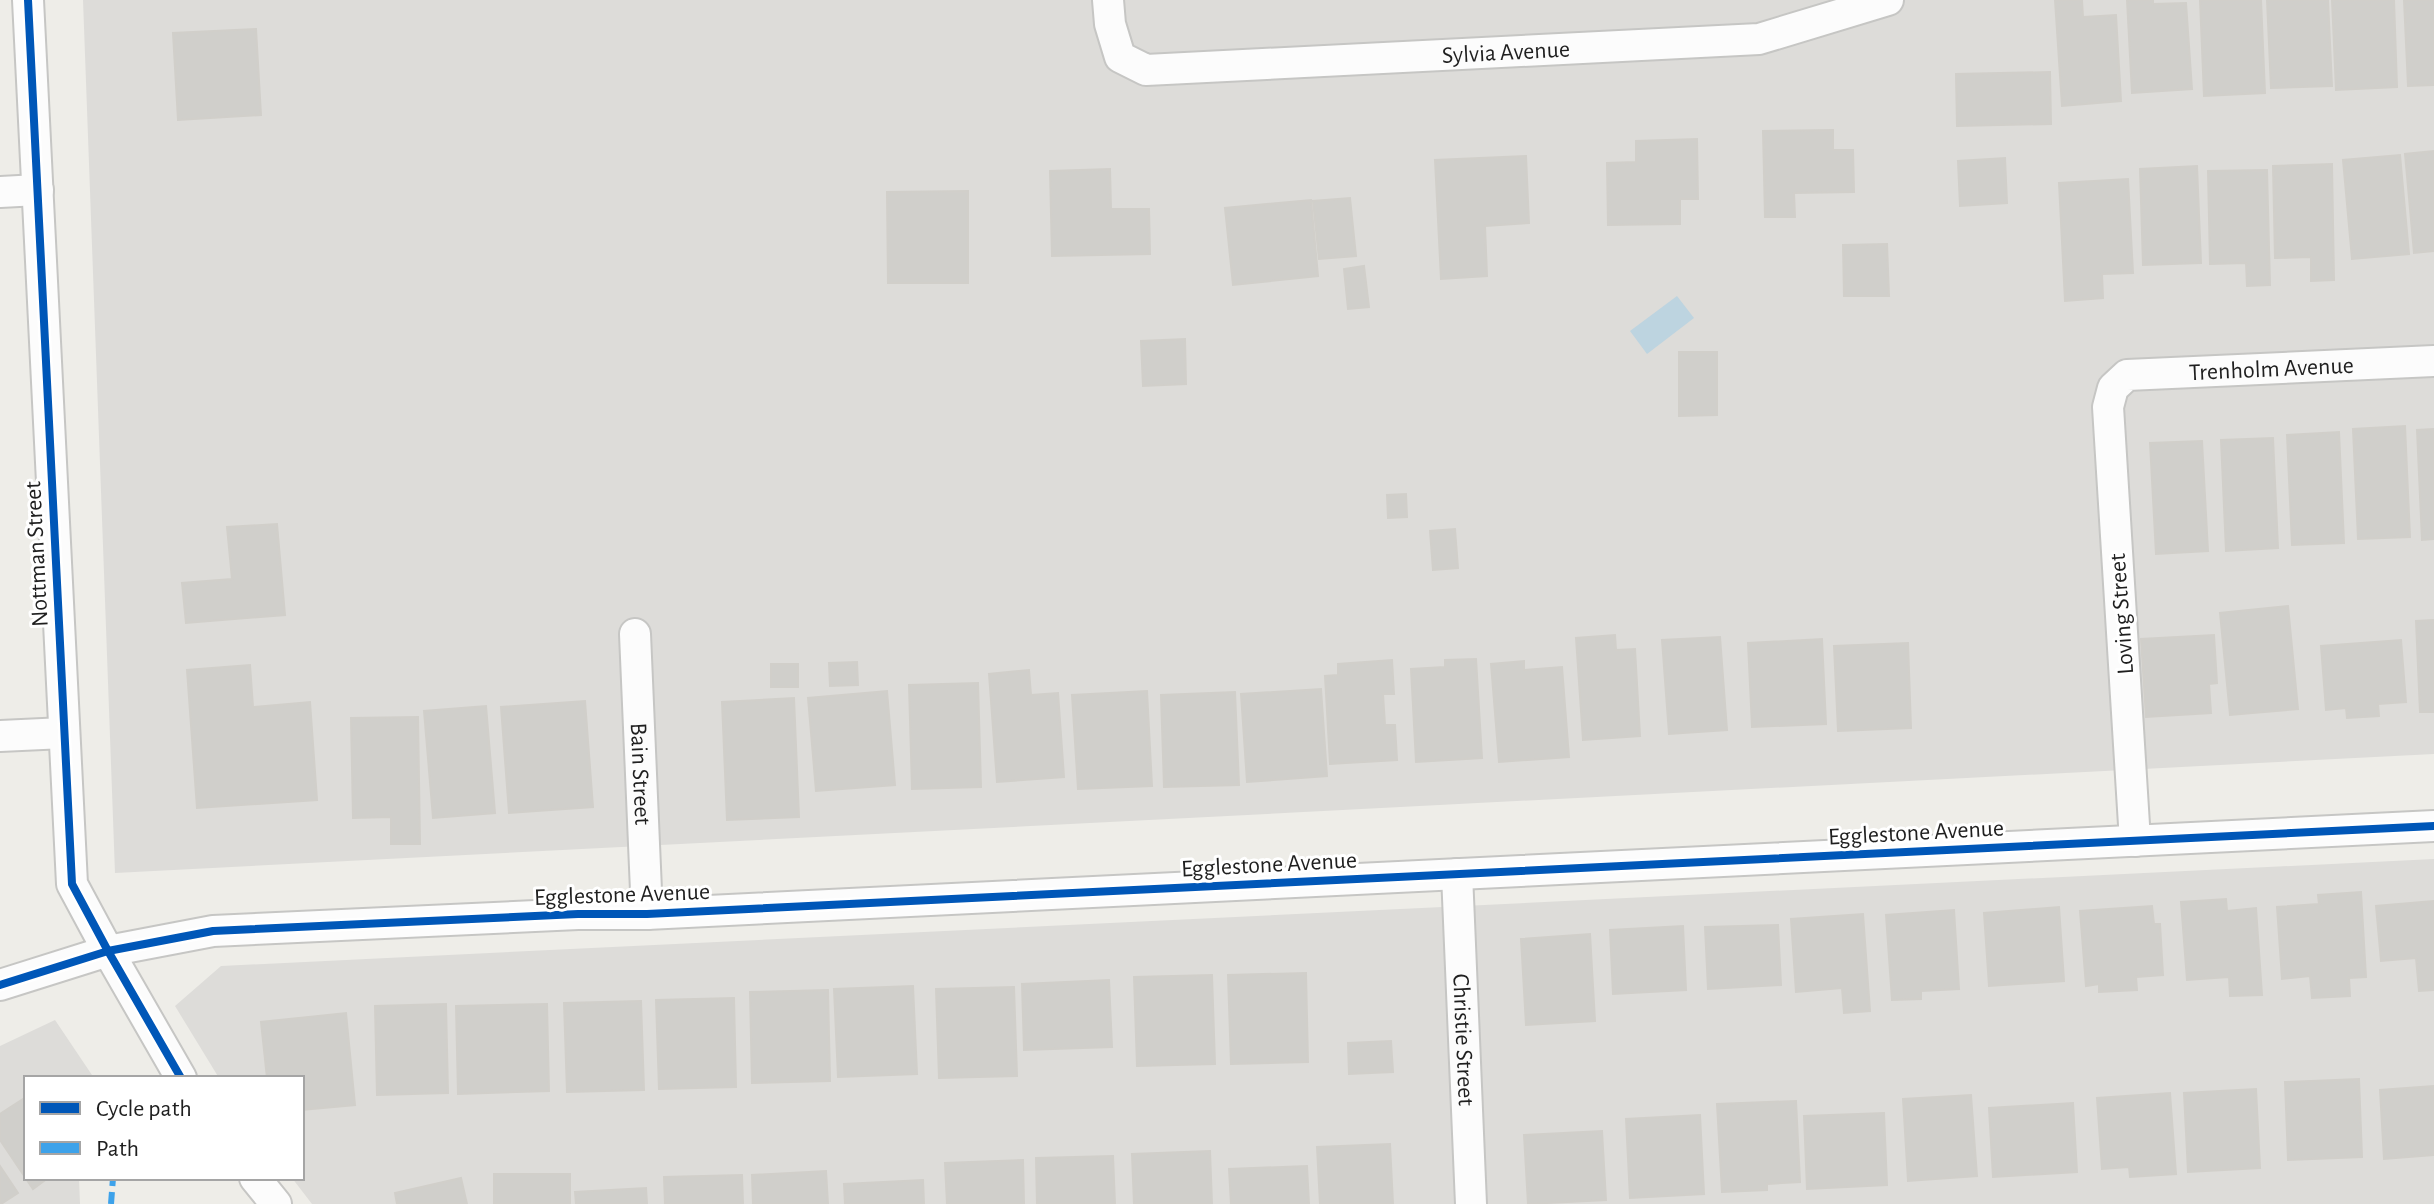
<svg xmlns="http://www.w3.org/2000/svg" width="2434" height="1204" font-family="'Alegreya Sans',sans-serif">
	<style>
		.residential { fill: #dddcd9 }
		.water { fill: #bdd4e0 }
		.building { fill: #d0cfcb; stroke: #d1cfca; stroke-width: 2 }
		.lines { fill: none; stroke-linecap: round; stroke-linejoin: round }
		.street-casing { stroke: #c6c6c4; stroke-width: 34 }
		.street { stroke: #fcfcfc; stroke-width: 30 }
		.quiet { stroke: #3da2ea; stroke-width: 6; stroke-dasharray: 12 6; stroke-linecap: butt }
		.cycleway-casing { stroke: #fff; stroke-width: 13 }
		.cycleway { stroke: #0057b8; stroke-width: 8 }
		.labels { text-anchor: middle; stroke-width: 6; stroke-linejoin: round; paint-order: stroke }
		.street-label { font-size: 24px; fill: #1f1f1f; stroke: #fff }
	</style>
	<rect width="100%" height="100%" fill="#eeede8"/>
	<g class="residential">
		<path d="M83 0H2434V754L115 873Z"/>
		<path d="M2434 859V1204H312L292 1178H302V1078H219L175 1006 221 966Z"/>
		<path d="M55 1020 94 1078H26V1178H79L80 1204H0V1046Z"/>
	</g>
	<path class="water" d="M1677 296 1694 318 1647 354 1630 331Z"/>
	<g class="building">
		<path d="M2055 0H2082L2083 17 2116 15 2121 101 2062 106Z"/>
		<path d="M2127 0H2153V4L2186 3 2192 89 2132 93Z"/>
		<path d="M2200 0H2261L2265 93 2204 96Z"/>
		<path d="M2267 0H2328L2332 86 2271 88Z"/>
		<path d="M2332 0H2394L2397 87 2336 90Z"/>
		<path d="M2404 0H2434V85L2408 86Z"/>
		<path d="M256 29 261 115 178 120 173 33Z"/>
		<path d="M2050 72 2051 124 1957 126 1956 74Z"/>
		<path d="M1833 130V150H1853L1854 192 1794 193 1795 217H1765L1763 131Z"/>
		<path d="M1697 139 1698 199H1680V224L1608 225 1607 163 1636 162V141Z"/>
		<path d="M2434 151V251L2414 253 2405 154Z"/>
		<path d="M2400 155 2409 254 2352 259 2343 160Z"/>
		<path d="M1526 156 1529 223 1485 226 1487 276 1441 279 1435 160Z"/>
		<path d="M2005 158 2007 203 1960 206 1958 161Z"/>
		<path d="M2332 164 2334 280 2311 281V257L2275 258 2273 166Z"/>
		<path d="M2197 166 2201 263 2143 265 2140 169Z"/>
		<path d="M1110 169 1111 209H1149L1150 254 1052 256 1050 171Z"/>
		<path d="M2267 170 2270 285 2247 286 2246 263 2210 264 2208 171Z"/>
		<path d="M2128 179 2133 273 2102 274 2103 298 2065 301 2059 183Z"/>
		<path d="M968 191V283H888L887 192Z"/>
		<path d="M1350 198 1356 256 1319 259 1313 201Z"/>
		<path d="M1311 200 1318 276 1233 285 1225 208Z"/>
		<path d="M1887 244 1889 296H1844L1843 245Z"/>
		<path d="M1364 266 1369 307 1348 309 1344 269Z"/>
		<path d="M1185 339 1186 384 1143 386 1141 341Z"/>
		<path d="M1679 352H1717V415L1679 416Z"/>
		<path d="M2405 426 2410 537 2358 539 2353 429Z"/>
		<path d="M2434 429V539L2422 540 2417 430Z"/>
		<path d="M2339 432 2344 543 2292 545 2287 435Z"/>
		<path d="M2273 438 2278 548 2226 551 2221 440Z"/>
		<path d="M2202 441 2208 551 2156 554 2150 443Z"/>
		<path d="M1406 494 1407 517 1388 518 1387 495Z"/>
		<path d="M277 524 285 615 186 623 182 583 232 579 227 527Z"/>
		<path d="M1455 529 1458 568 1433 570 1430 531Z"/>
		<path d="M2288 606 2298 709 2230 715 2220 613Z"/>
		<path d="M2434 620V712H2420L2416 621Z"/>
		<path d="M1615 635 1616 650 1635 649 1640 736 1583 740 1576 638Z"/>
		<path d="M2214 635 2217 683 2209 684 2211 713 2146 717 2141 639Z"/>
		<path d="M1720 637 1727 730 1669 734 1662 640Z"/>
		<path d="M1822 639 1826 724 1752 727 1748 643Z"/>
		<path d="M2401 640 2406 702 2378 704 2379 716 2347 718 2346 708 2326 710 2321 646Z"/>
		<path d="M1908 643 1911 728 1838 731 1834 646Z"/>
		<path d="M1476 659 1482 758 1416 762 1411 669 1445 667V660Z"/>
		<path d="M1392 660 1394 694H1383L1385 725H1395L1397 760 1330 764 1325 676 1338 675V664Z"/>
		<path d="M1524 661V670L1562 667 1569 757 1499 762 1491 664Z"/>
		<path d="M857 662 858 685 830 686 829 663Z"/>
		<rect x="771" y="664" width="27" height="23"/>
		<path d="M250 665 253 707 310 702 317 800 197 808 187 670Z"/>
		<path d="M1029 670 1031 695 1058 693 1064 777 997 782 989 674Z"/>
		<path d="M978 683 981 787 912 789 909 685Z"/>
		<path d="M1321 689 1327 776 1247 782 1241 694Z"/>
		<path d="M887 691 895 785 816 791 808 698Z"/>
		<path d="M1147 691 1152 786 1078 789 1072 695Z"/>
		<path d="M1235 692 1239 785 1164 787 1161 695Z"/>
		<path d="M794 698 799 817 727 820 722 702Z"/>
		<path d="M585 701 593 807 509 813 501 707Z"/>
		<path d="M486 706 495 813 433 818 424 711Z"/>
		<path d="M418 717 420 844H391V817L353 818 351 718Z"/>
		<path d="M2361 892 2366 977 2349 978 2350 996 2312 998 2310 976 2282 979 2277 907 2319 904 2318 895Z"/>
		<path d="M2226 899 2227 911 2256 908 2262 995 2230 996 2229 977 2187 980 2181 902Z"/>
		<path d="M2434 901V990L2419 991 2416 958 2381 961 2376 906Z"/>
		<path d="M2152 906 2154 924H2160L2163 975 2136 977 2137 990 2099 992V984L2086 986 2080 911Z"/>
		<path d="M2059 907 2064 981 1989 986 1984 913Z"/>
		<path d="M1954 910 1959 989 1921 991V999L1892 1000 1886 915Z"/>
		<path d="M1863 914 1870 1011 1844 1013 1842 988 1796 992 1791 919Z"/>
		<path d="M1778 925 1781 985 1708 989 1705 927Z"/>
		<path d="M1683 926 1686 990 1613 994 1610 930Z"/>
		<path d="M1590 934 1595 1021 1526 1025 1521 939Z"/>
		<path d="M1306 973 1308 1062 1231 1064 1228 975Z"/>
		<path d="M1212 975 1215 1064 1137 1066 1134 977Z"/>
		<path d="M1109 980 1112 1047 1024 1050 1022 984Z"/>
		<path d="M913 986 917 1074 838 1077 834 989Z"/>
		<path d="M1014 987 1017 1076 939 1078 936 989Z"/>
		<path d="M828 990 830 1081 752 1083 750 992Z"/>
		<path d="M734 998 736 1087 659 1089 656 1000Z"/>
		<path d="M641 1001 644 1090 567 1092 564 1003Z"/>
		<path d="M446 1004 448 1093 377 1095 375 1006Z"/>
		<path d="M547 1004 549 1091 458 1094 456 1006Z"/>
		<path d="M346 1013 355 1105 302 1110V1078H267L261 1022Z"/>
		<path d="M1391 1041 1393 1072 1349 1074 1348 1043Z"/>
		<path d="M2359 1079 2362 1157 2288 1160 2285 1082Z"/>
		<path d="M2434 1086V1155L2384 1159 2380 1090Z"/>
		<path d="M2256 1089 2260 1168 2188 1172 2184 1093Z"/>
		<path d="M2170 1093 2176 1174 2130 1177 2129 1167 2102 1169 2097 1098Z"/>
		<path d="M1971 1095 1977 1176 1908 1181 1903 1099Z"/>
		<path d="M26 1097V1178H48L33 1189 0 1140V1114Z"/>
		<path d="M1796 1101 1800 1182 1767 1184V1190L1722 1192 1717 1104Z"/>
		<path d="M2073 1103 2077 1172 1993 1177 1989 1108Z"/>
		<path d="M1884 1113 1887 1185 1807 1189 1804 1116Z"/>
		<path d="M1700 1115 1704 1194 1630 1198 1626 1119Z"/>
		<path d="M1602 1131 1606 1200 1528 1204 1524 1135Z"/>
		<path d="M1390 1144 1393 1204H1320L1317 1147Z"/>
		<path d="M1210 1151 1212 1204H1134L1132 1154Z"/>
		<path d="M1113 1156 1115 1204H1037L1036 1158Z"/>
		<path d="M1023 1160 1024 1204H947L945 1163Z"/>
		<path d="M0 1166 18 1193 1 1204H0Z"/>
		<path d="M1307 1166 1309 1204H1231L1229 1169Z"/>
		<path d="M826 1171 828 1204H753L752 1175Z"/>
		<rect x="494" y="1174" width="76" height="30"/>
		<path d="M742 1175 743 1204H665L664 1177Z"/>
		<path d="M461 1178 467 1204H397L395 1193Z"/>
		<path d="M923 1180 924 1204H845L844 1184Z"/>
		<path d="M646 1188 647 1204H576L575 1192Z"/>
	</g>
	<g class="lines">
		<g class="street-casing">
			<g id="street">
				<path d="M28 0 72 884 108 951 181 1078"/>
				<path id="s1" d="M1108 0 1110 24 1120 57 1146 70 1759 39 1888 0"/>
				<path d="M0 192 38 190"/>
				<path id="s2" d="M635 634 647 914"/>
				<path d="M0 736 64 733"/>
				<path id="s3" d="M2135 841 2108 407 2113 388 2127 375 2434 361"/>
				<path id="s4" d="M1457 874 1471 1204"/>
				<path d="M0 985 108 951 213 931 578 914H647L2434 826"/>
				<path d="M255 1178 276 1204"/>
			</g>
		</g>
		<use href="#street" class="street"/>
		<path class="quiet" d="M111 1204 113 1178"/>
		<g class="cycleway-casing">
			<g id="cycleway">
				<path d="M28 0 72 884 108 951 181 1078"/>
				<path d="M0 985 108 951 213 931 578 914H647L2434 826"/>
			</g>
		</g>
		<use href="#cycleway" class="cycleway"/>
	</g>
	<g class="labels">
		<g class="street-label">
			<text dy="8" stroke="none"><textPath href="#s1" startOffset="448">Sylvia Avenue</textPath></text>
			<text dy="8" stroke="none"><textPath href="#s3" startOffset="618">Trenholm Avenue</textPath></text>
			<text transform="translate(36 554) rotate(-93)" y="8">Nottman Street</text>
			<text transform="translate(2121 614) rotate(-94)" y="8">Loving Street</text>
			<text dy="8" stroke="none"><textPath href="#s2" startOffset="140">Bain Street</textPath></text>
			<text transform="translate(1916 832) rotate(-3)" y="8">Egglestone Avenue</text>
			<text transform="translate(1269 864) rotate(-3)" y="8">Egglestone Avenue</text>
			<text transform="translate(622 894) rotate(-2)" y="8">Egglestone Avenue</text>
			<text dy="8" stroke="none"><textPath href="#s4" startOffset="166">Christie Street</textPath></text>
		</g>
	</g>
	<rect x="24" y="1076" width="280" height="104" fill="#ffffff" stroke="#a5a5a5" stroke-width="2"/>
	<rect x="40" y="1102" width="40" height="12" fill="#0057b8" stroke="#a5a5a5" stroke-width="2"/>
	<text x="96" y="1116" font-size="24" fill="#1f1f1f">Cycle path</text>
	<rect x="40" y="1142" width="40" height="12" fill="#3da2ea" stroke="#a5a5a5" stroke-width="2"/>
	<text x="96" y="1156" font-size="24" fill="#1f1f1f">Path</text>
</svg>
